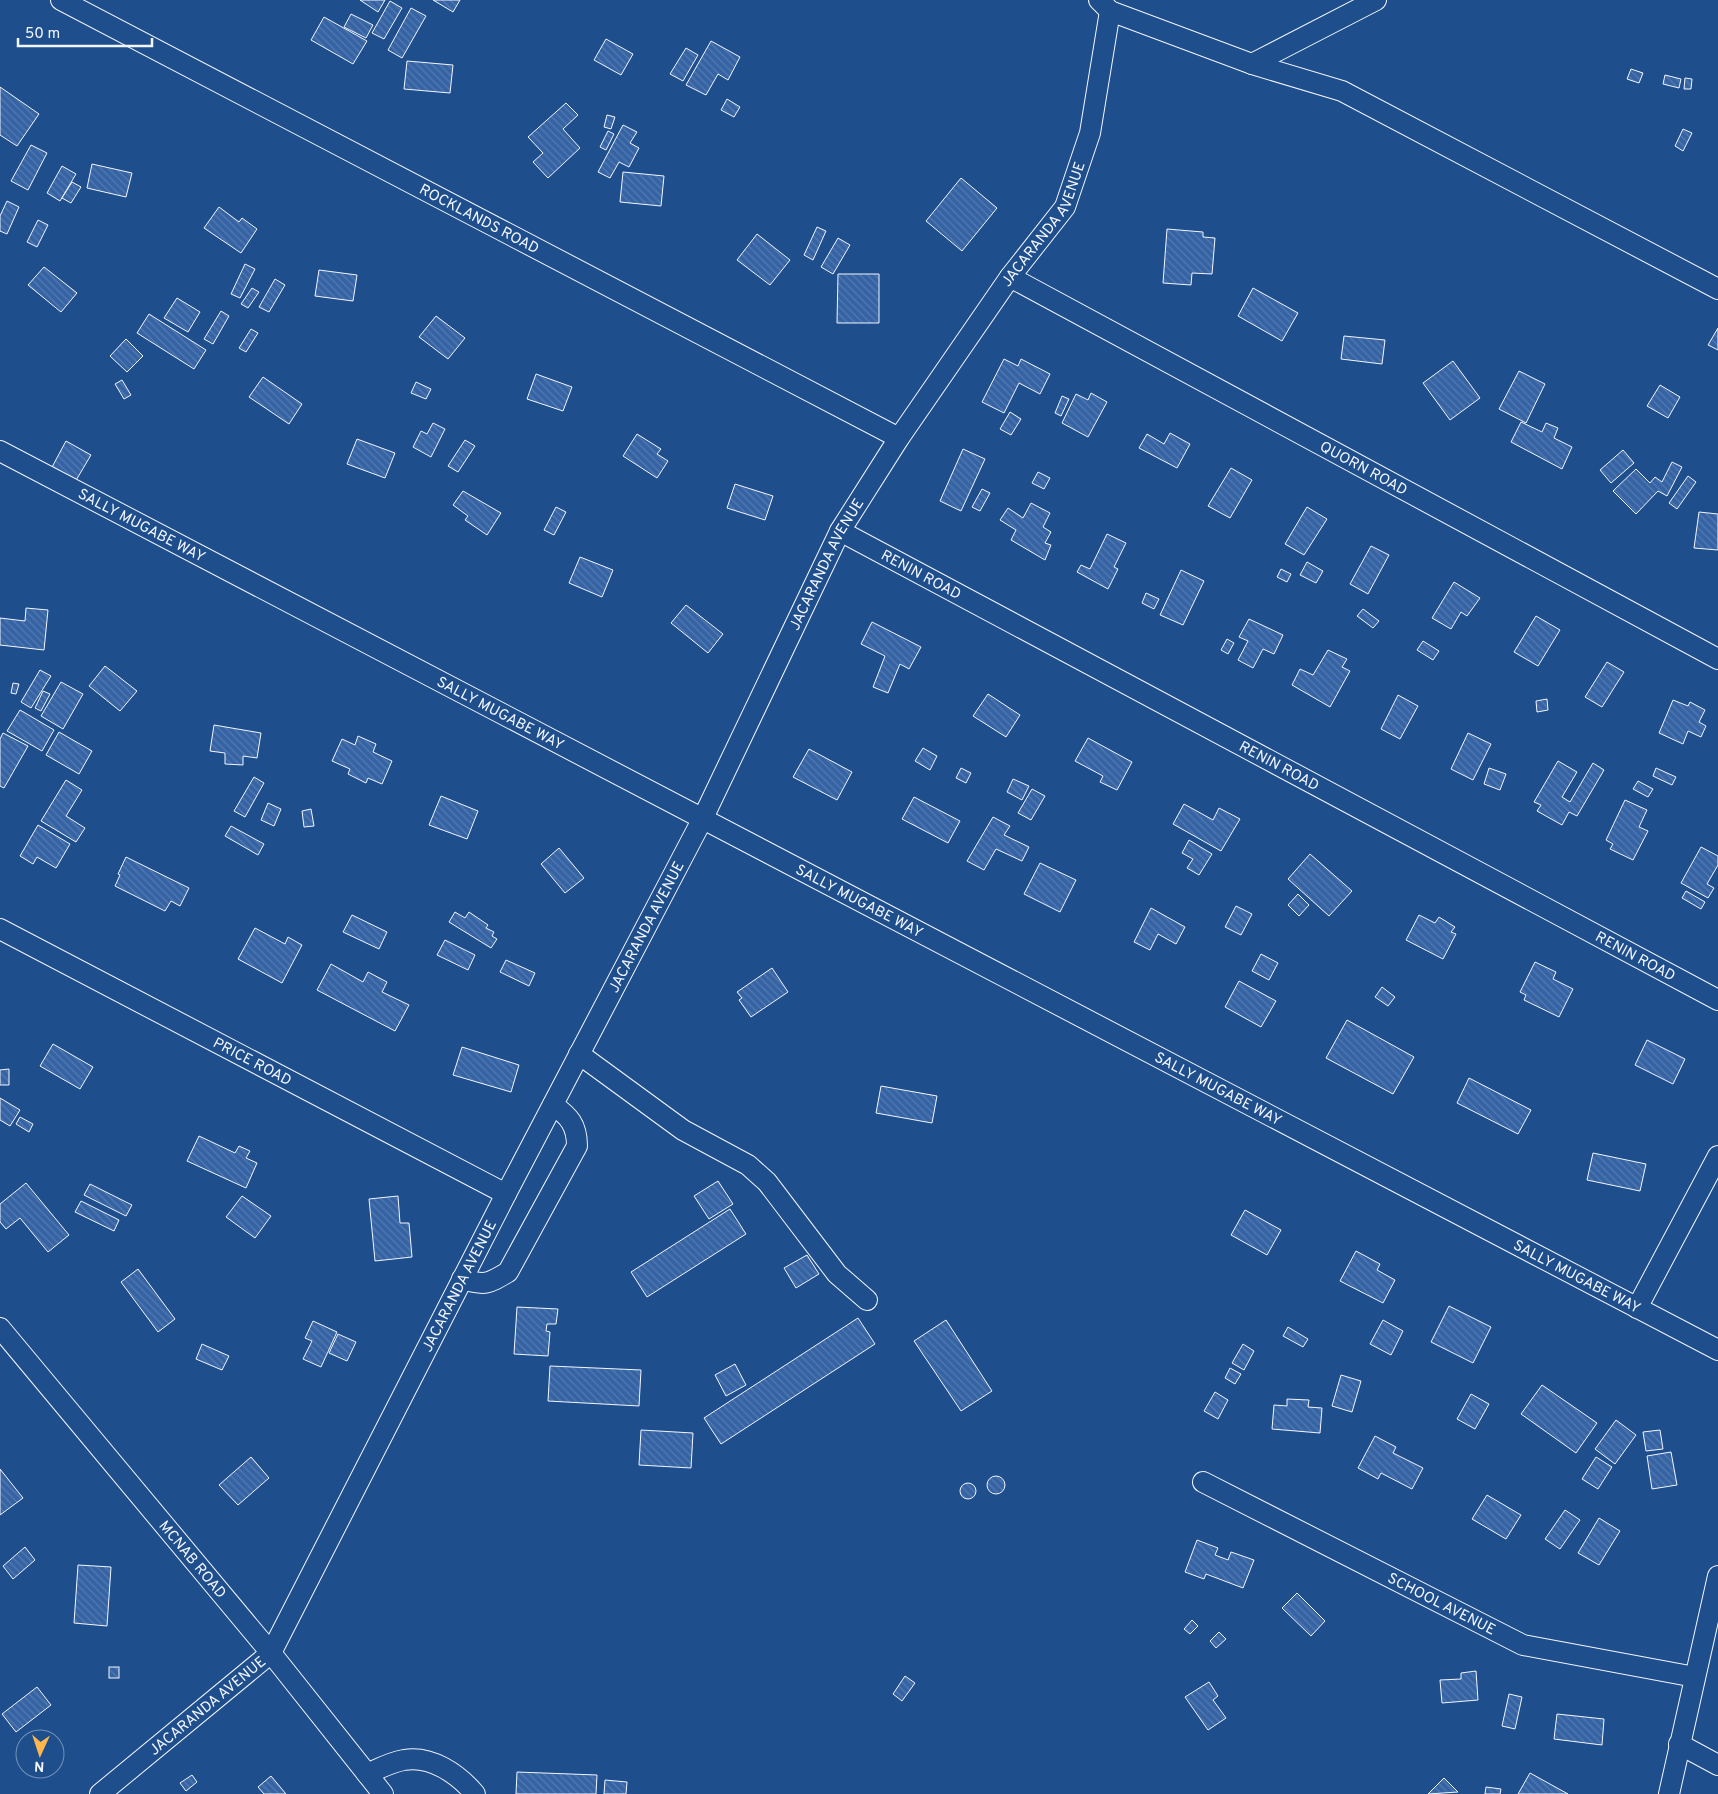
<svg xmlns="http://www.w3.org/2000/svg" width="1718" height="1794" font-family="Overpass,sans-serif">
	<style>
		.building { fill: url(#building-back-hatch); stroke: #f2f6ff }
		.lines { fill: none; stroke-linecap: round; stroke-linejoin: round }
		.minor-casing { stroke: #f2f6ff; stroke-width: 22 }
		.minor { stroke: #1f4e8c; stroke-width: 20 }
		.labels { text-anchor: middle; stroke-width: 4; stroke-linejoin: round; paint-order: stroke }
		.street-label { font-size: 15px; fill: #f2f6ff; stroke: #1f4e8c }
	</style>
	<defs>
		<pattern id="building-back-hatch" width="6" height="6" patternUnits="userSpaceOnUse" patternTransform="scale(1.25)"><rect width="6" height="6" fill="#3563a3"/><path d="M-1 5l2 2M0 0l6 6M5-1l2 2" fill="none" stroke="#537ab1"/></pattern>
	</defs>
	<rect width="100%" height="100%" fill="#1f4e8c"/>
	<g class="building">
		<path d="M360 0H385L378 12Z"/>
		<path d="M433 0H460L453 12Z"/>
		<path d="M390 1 402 8 384 39 372 33Z"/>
		<path d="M411 8 426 16 402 58 388 50Z"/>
		<path d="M351 14 373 25 366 38 344 27Z"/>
		<path d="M324 17 367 41 353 64 311 40Z"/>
		<path d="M606 39 633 54 621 75 594 60Z"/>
		<path d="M711 41 740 57 728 80 718 74 706 95 686 85Z"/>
		<path d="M686 48 698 55 683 81 670 74Z"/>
		<path d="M407 61 453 65 450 93 404 89Z"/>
		<path d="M1631 69 1643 73 1639 83 1627 79Z"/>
		<path d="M1665 75 1681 79 1679 88 1663 84Z"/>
		<path d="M1685 78 1692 79 1691 89H1684Z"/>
		<path d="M0 87 39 114 17 146 0 135Z"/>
		<path d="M727 99 740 107 734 117 721 110Z"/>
		<path d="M566 103 578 115 563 129 580 148 548 178 533 162 543 153 528 137Z"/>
		<path d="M607 115 615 117 611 129 604 127Z"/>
		<path d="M623 125 637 132 630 143 639 148 629 167 619 162 610 178 598 172Z"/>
		<path d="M1683 129 1692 133 1683 151 1675 146Z"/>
		<path d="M608 131 614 134 606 150 600 147Z"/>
		<path d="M31 145 47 153 28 190 11 181Z"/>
		<path d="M92 164 132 173 126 197 87 188Z"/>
		<path d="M62 166 76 174 60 201 47 193Z"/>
		<path d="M623 172 664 176 661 206 620 202Z"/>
		<path d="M961 178 997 208 962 251 926 221Z"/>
		<path d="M72 182 81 187 71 203 62 198Z"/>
		<path d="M7 201 19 207 7 234 0 231V216Z"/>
		<path d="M219 207 239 222 242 218 257 229 241 253 204 228Z"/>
		<path d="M38 220 48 225 37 247 27 242Z"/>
		<path d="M817 227 826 231 813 260 804 255Z"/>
		<path d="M1167 229 1203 232V237L1215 238 1212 274 1192 273 1191 285 1163 283Z"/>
		<path d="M757 234 790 260 770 285 737 260Z"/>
		<path d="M838 238 850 245 833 274 821 267Z"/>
		<path d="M245 264 255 269 240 298 231 294Z"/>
		<path d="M44 267 77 293 61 312 28 285Z"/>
		<path d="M319 270 357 275 353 301 315 296Z"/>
		<path d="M838 274H879V323H837Z"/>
		<path d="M275 279 285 285 269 312 259 307Z"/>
		<path d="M252 288 259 292 248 308 241 304Z"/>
		<path d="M1253 288 1298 313 1282 341 1238 316Z"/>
		<path d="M177 298 200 312 188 332 164 318Z"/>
		<path d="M221 311 229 316 213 344 204 339Z"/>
		<path d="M149 314 206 350 194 369 137 333Z"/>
		<path d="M436 316 465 338 448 359 419 337Z"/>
		<path d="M1718 328V350L1708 345Z"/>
		<path d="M251 329 258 333 246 352 239 348Z"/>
		<path d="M1344 336 1385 340 1382 364 1341 359Z"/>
		<path d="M126 339 143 356 127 372 110 356Z"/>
		<path d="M1004 359 1018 366 1021 359 1050 374 1040 394 1019 383 1004 413 982 402Z"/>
		<path d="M1453 361 1480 398 1450 420 1423 383Z"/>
		<path d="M1519 371 1545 384 1526 423 1499 409Z"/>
		<path d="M536 374 572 387 563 411 527 399Z"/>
		<path d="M263 377 302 404 289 424 249 397Z"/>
		<path d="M122 380 131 395 124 399 115 384Z"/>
		<path d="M416 382 431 389 426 399 411 393Z"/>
		<path d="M1660 385 1680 397 1668 418 1647 406Z"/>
		<path d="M1091 393 1107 402 1088 437 1062 423 1076 394 1088 400Z"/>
		<path d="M1062 396 1069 399 1061 416 1055 413Z"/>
		<path d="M1010 412 1021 419 1011 435 1000 429Z"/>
		<path d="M1521 422 1542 432 1546 423 1558 428 1554 438 1572 447 1562 469 1511 442Z"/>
		<path d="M433 423 445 429 431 457 413 447 421 431 427 434Z"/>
		<path d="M1170 433 1190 444 1177 468 1139 448 1147 434 1164 444Z"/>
		<path d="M637 434 661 449 657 454 668 461 657 478 623 456Z"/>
		<path d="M357 439 395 453 385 478 347 464Z"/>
		<path d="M465 440 475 446 458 472 448 466Z"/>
		<path d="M66 441 91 455 75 482 51 469Z"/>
		<path d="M963 449 985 459 961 511 940 501Z"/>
		<path d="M1623 450 1634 463 1611 483 1600 470Z"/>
		<path d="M1672 462 1682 467 1667 496 1658 491 1636 514 1613 491 1636 469 1650 483 1655 477 1662 482Z"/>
		<path d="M1231 468 1252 480 1230 518 1208 506Z"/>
		<path d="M1038 472 1050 478 1044 489 1032 483Z"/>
		<path d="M1688 476 1696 482 1677 509 1669 503Z"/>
		<path d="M735 484 773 496 765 520 727 508Z"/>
		<path d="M982 489 990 493 980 511 972 507Z"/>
		<path d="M463 491 501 513 487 535 465 520 468 516 453 505Z"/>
		<path d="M1031 503 1050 513 1043 527 1051 532 1045 543 1051 545 1045 560 1011 540 1016 530 1000 520 1008 508 1023 518Z"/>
		<path d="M556 507 566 512 554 535 544 530Z"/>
		<path d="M1307 507 1327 519 1304 555 1285 544Z"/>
		<path d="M1699 512 1718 514V550L1694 548Z"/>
		<path d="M1107 534 1126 543 1114 567 1118 569 1108 589 1077 572 1081 565 1090 569Z"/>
		<path d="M1371 546 1389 555 1368 594 1350 584Z"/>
		<path d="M580 557 613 570 602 597 569 583Z"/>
		<path d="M1307 562 1323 571 1316 583 1300 575Z"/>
		<path d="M1281 569 1291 574 1287 582 1277 577Z"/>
		<path d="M1181 570 1204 581 1183 625 1160 615Z"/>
		<path d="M1454 582 1480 598 1467 616 1461 612 1451 629 1432 618Z"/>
		<path d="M1146 593 1159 599 1154 609 1142 603Z"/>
		<path d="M686 605 723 634 708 653 671 623Z"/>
		<path d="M26 608 48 610 44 650 0 645V618L25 621Z"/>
		<path d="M1363 609 1379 621 1373 628 1357 616Z"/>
		<path d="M1536 616 1560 630 1538 666 1514 652Z"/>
		<path d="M1249 619 1283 635 1274 654 1263 649 1253 668 1238 660 1248 641 1239 637Z"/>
		<path d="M872 622 921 647 909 669 900 664 888 693 873 687 885 656 861 644Z"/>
		<path d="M1227 639 1234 643 1228 654 1221 650Z"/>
		<path d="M1423 641 1439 651 1433 660 1417 650Z"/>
		<path d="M1328 650 1347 659 1342 667 1350 671 1330 707 1292 685 1300 669 1313 675Z"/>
		<path d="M1607 662 1624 672 1602 707 1585 697Z"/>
		<path d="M105 666 137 691 120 711 89 686Z"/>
		<path d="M40 670 51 676 31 708 21 702Z"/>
		<path d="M61 682 83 694 63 729 41 716Z"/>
		<path d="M13 683 19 684 16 694 11 693Z"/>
		<path d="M43 691 50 694 41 711 35 708Z"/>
		<path d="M988 694 1020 715 1006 737 973 716Z"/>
		<path d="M1398 695 1418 706 1400 739 1381 729Z"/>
		<path d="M1547 699 1548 710 1537 712 1536 701Z"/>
		<path d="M1673 700 1688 706 1690 702 1705 710 1699 722 1706 726 1701 737 1688 731 1683 744 1659 733Z"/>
		<path d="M20 710 54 730 42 751 7 731Z"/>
		<path d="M214 725 261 733 257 758 243 756V765L225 764V753L210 751Z"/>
		<path d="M59 732 92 751 79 774 46 755Z"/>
		<path d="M3 733 28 746 4 788 0 786V739Z"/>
		<path d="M1468 733 1491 744 1473 780 1451 769Z"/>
		<path d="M358 736 376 744 373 752 392 761 382 784 368 778 366 783 348 774 350 769 332 761 342 739 355 745Z"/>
		<path d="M1088 738 1132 762 1117 790 1100 782 1103 776 1075 761Z"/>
		<path d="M923 748 937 756 930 770 915 761Z"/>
		<path d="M809 749 852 772 837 800 793 777Z"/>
		<path d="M1558 761 1577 772 1562 797 1570 802 1593 763 1604 770 1577 816 1569 812 1562 825 1537 811 1541 805 1534 802Z"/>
		<path d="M961 768 971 773 966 783 956 778Z"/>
		<path d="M1489 768 1506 774 1500 790 1484 784Z"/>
		<path d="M1656 768 1676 777 1672 785 1653 776Z"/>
		<path d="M254 777 264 783 245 817 234 811Z"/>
		<path d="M1013 779 1029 786 1022 800 1007 792Z"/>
		<path d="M66 780 82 790 66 816 85 828 76 842 41 821Z"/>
		<path d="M1638 781 1653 789 1648 797 1633 789Z"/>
		<path d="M1032 789 1045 796 1031 820 1018 813Z"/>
		<path d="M441 796 478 811 467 839 429 825Z"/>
		<path d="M914 797 960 821 948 843 902 819Z"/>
		<path d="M1625 800 1647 810 1639 827 1648 831 1633 860 1610 849 1613 844 1606 840Z"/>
		<path d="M268 803 281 809 274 826 261 820Z"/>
		<path d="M1184 804 1213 820 1219 808 1240 819 1221 851 1173 824Z"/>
		<path d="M311 809 314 826 304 827 302 811Z"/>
		<path d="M993 817 1010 826 1004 835 1029 847 1022 861 996 849 984 870 967 861Z"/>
		<path d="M38 825 70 844 56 868 37 857 33 864 20 856Z"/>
		<path d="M231 826 264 844 258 855 225 836Z"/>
		<path d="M1189 840 1212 854 1199 875 1187 868 1193 859 1182 853Z"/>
		<path d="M1701 847 1718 856V865L1707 884 1714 888 1708 898 1681 883Z"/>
		<path d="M559 848 584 878 565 893 541 864Z"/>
		<path d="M1310 854 1352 891 1329 916 1288 879Z"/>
		<path d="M126 857 189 888 180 906 171 901 165 911 115 886 120 875 118 874Z"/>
		<path d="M1040 863 1076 880 1060 912 1024 894Z"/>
		<path d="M1686 891 1705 902 1701 909 1682 898Z"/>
		<path d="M1298 894 1309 905 1299 916 1288 905Z"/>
		<path d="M1236 906 1252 914 1241 935 1225 927Z"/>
		<path d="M1151 908 1185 927 1176 944 1158 934 1150 950 1134 942Z"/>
		<path d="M455 912 465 918 469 912 488 925 486 928 494 932 492 936 497 939 491 948 449 922Z"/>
		<path d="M352 915 387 932 379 949 343 932Z"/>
		<path d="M1419 915 1435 923 1439 917 1455 927 1451 932 1456 934 1443 959 1406 940Z"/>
		<path d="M255 928 285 944 288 937 302 945 282 983 238 959Z"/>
		<path d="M445 940 475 955 468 970 437 955Z"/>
		<path d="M1261 954 1278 963 1269 980 1252 971Z"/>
		<path d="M506 960 535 973 529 986 500 972Z"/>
		<path d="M1535 962 1556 972 1553 979 1573 989 1559 1017 1524 1000 1526 995 1520 992Z"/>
		<path d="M331 964 363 982 368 972 387 982 382 992 409 1005 395 1031 317 990Z"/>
		<path d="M772 968 788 992 751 1017 739 1000 742 998 737 992Z"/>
		<path d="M1239 981 1276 1001 1261 1027 1225 1007Z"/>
		<path d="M1382 987 1395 997 1388 1006 1375 997Z"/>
		<path d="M1347 1020 1414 1057 1393 1094 1326 1058Z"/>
		<path d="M1647 1040 1685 1059 1673 1084 1635 1065Z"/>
		<path d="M53 1044 93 1067 80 1089 40 1066Z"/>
		<path d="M462 1047 519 1065 511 1092 453 1075Z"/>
		<path d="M9 1069V1085H0V1070Z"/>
		<path d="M1469 1078 1531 1110 1518 1134 1457 1103Z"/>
		<path d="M881 1086 937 1096 932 1123 876 1113Z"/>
		<path d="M0 1098 20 1110 10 1126 0 1120Z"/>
		<path d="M20 1117 33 1124 29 1132 16 1124Z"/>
		<path d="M199 1136 235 1153 239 1146 250 1151 246 1158 257 1163 246 1188 187 1161Z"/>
		<path d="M1593 1153 1646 1164 1640 1191 1587 1180Z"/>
		<path d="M718 1181 733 1204 709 1219 694 1196Z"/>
		<path d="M26 1183 69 1235 48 1252 20 1218 6 1229 0 1222V1204Z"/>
		<path d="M90 1184 132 1205 126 1216 84 1195Z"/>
		<path d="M242 1196 271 1216 255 1238 226 1217Z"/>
		<path d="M398 1196 400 1223H409L412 1257 375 1261 369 1199Z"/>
		<path d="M81 1201 119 1220 114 1231 75 1212Z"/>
		<path d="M730 1209 746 1234 647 1297 631 1272Z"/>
		<path d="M1245 1210 1281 1230 1267 1255 1231 1235Z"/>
		<path d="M1356 1251 1380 1264 1377 1270 1395 1280 1383 1303 1340 1281Z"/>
		<path d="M807 1255 819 1274 796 1288 784 1268Z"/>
		<path d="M138 1269 175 1319 158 1332 121 1282Z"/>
		<path d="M1449 1306 1491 1327 1473 1363 1431 1342Z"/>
		<path d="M517 1307 558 1309 556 1324H547L546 1331 550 1332 548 1356 514 1354Z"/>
		<path d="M858 1318 875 1344 721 1444 704 1418Z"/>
		<path d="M946 1320 992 1391 961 1411 914 1341Z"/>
		<path d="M1383 1320 1403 1331 1391 1355 1370 1344Z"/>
		<path d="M313 1321 337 1332 321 1367 303 1359 312 1341 305 1338Z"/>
		<path d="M1288 1327 1308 1339 1303 1347 1283 1336Z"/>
		<path d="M338 1334 356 1342 347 1361 329 1353Z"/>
		<path d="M202 1344 229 1356 222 1370 196 1359Z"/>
		<path d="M1243 1344 1254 1351 1244 1370 1232 1363Z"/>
		<path d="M735 1364 746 1385 726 1396 715 1375Z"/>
		<path d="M550 1366 641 1370 639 1406 548 1401Z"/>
		<path d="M1230 1368 1241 1374 1235 1384 1225 1378Z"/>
		<path d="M1341 1375 1361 1381 1352 1412 1332 1406Z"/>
		<path d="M1542 1385 1597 1423 1576 1453 1521 1414Z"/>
		<path d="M1215 1392 1228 1400 1218 1419 1204 1411Z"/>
		<path d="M1471 1394 1489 1404 1475 1429 1457 1419Z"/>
		<path d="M1287 1399 1309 1400 1308 1407 1322 1408 1320 1433 1272 1429 1274 1405 1287 1406Z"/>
		<path d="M1616 1420 1636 1435 1615 1464 1595 1449Z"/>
		<path d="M641 1430 693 1433 691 1468 639 1465Z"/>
		<path d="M1660 1430 1663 1449 1646 1451 1643 1432Z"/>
		<path d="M1375 1436 1396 1447 1393 1453 1423 1468 1412 1489 1381 1473 1378 1479 1358 1468Z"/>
		<path d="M1671 1452 1677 1485 1652 1489 1647 1456Z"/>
		<path d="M251 1457 269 1478 238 1505 219 1485Z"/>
		<path d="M1596 1457 1612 1467 1598 1489 1582 1479Z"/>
		<path d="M0 1469 23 1498 0 1515Z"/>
		<circle cx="996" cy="1485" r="9"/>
		<circle cx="968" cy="1491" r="8"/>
		<path d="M1487 1495 1521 1515 1506 1539 1472 1519Z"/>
		<path d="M1565 1510 1580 1520 1560 1549 1545 1539Z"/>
		<path d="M1599 1518 1620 1531 1599 1565 1578 1553Z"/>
		<path d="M1197 1540 1218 1548 1215 1555 1228 1560 1231 1552 1254 1560 1243 1588 1206 1574 1204 1579 1185 1572Z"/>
		<path d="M25 1547 35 1560 13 1579 3 1566Z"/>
		<path d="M78 1565 111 1567 107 1626 74 1623Z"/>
		<path d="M1297 1593 1325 1621 1311 1636 1282 1608Z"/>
		<path d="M1192 1620 1198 1626 1190 1634 1184 1629Z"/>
		<path d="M1219 1632 1226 1639 1216 1648 1210 1641Z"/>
		<rect x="109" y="1667" width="10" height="11"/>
		<path d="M1476 1671 1478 1700 1442 1703 1440 1680 1461 1679V1673Z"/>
		<path d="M905 1676 915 1683 902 1701 893 1694Z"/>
		<path d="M1209 1682 1218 1696 1213 1700 1226 1718 1208 1730 1185 1697Z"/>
		<path d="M37 1687 51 1705 16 1732 2 1714Z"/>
		<path d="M1509 1694 1522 1697 1515 1729 1502 1726Z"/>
		<path d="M1557 1714 1604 1719 1602 1745 1554 1739Z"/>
		<path d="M517 1772 597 1775 596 1794H516Z"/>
		<path d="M1530 1773 1568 1794H1518Z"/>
		<path d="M192 1775 197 1782 186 1791 180 1783Z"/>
		<path d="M271 1776 286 1794H264L258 1787Z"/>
		<path d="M1444 1778 1458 1792 1428 1794Z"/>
		<path d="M605 1780 627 1782 626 1794H604Z"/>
		<path d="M1486 1787 1501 1789 1500 1794H1485Z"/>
	</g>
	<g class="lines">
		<g class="minor-casing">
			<g id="minor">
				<path id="s1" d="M61 0 899 438"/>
				<path d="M1099 0 1110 11 1252 64 1342 91 1718 289"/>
				<path d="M1252 64 1376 0"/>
				<path id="s2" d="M1010 277 1718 659"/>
				<path id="s3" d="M0 451 1718 1350"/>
				<path id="s4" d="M840 531 1718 1000"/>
				<path id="s5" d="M0 929 506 1194"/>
				<path d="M579 1054 683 1130 748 1165 767 1182 837 1274 867 1300"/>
				<path d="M462 1279C485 1286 488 1284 508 1272L577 1146C577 1125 569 1116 553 1105"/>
				<path d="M1637 1308 1718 1156"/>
				<path id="s6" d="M0 1328 271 1653 383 1794"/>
				<path id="s7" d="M1203 1482 1523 1645 1695 1677"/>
				<path d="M1679 1744 1718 1765"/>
				<path d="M367 1774C378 1769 391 1762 404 1760 431 1755 458 1774 475 1794"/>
				<path id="s8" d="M100 1794 271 1653 506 1194 702 820 840 531 899 438 1010 277 1065 207 1090 133 1110 11"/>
				<path d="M1669 1794 1718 1576"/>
			</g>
		</g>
		<use href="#minor" class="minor"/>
	</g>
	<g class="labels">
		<g class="street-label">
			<text dy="5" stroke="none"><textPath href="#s1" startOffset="472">ROCKLANDS ROAD</textPath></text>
			<text dy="5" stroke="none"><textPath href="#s8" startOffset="1849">JACARANDA AVENUE</textPath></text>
			<text dy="5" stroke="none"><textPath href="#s2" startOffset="402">QUORN ROAD</textPath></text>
			<text dy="5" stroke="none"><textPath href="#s3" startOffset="160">SALLY MUGABE WAY</textPath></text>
			<text dy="5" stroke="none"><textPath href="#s8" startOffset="1444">JACARANDA AVENUE</textPath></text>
			<text dy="5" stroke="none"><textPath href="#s4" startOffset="92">RENIN ROAD</textPath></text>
			<text dy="5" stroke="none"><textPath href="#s3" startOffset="565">SALLY MUGABE WAY</textPath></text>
			<text dy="5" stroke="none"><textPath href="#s4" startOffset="498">RENIN ROAD</textPath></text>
			<text dy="5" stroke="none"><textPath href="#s3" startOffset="970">SALLY MUGABE WAY</textPath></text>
			<text dy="5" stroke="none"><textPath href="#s8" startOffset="1039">JACARANDA AVENUE</textPath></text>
			<text dy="5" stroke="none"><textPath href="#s4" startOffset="902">RENIN ROAD</textPath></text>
			<text dy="5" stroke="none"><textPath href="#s5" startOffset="285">PRICE ROAD</textPath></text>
			<text dy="5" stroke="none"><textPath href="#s3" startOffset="1375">SALLY MUGABE WAY</textPath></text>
			<text dy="5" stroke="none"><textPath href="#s3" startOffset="1780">SALLY MUGABE WAY</textPath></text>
			<text dy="5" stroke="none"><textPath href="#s8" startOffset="634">JACARANDA AVENUE</textPath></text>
			<text dy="5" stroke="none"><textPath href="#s6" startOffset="301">MCNAB ROAD</textPath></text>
			<text dy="5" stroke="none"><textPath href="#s7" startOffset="268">SCHOOL AVENUE</textPath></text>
			<text dy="5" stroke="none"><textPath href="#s8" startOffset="139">JACARANDA AVENUE</textPath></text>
		</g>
	</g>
	<g transform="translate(40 1754) rotate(183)"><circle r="24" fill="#1f4e8c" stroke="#7391ba"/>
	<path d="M0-4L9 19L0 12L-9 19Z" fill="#ffb74d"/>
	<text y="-8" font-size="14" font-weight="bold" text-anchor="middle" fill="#f2f6ff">N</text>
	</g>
	<path d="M18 38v8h134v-8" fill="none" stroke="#f2f6ff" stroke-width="2.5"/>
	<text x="25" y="38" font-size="15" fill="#f2f6ff" stroke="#1f4e8c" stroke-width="4" paint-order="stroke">50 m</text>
</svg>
